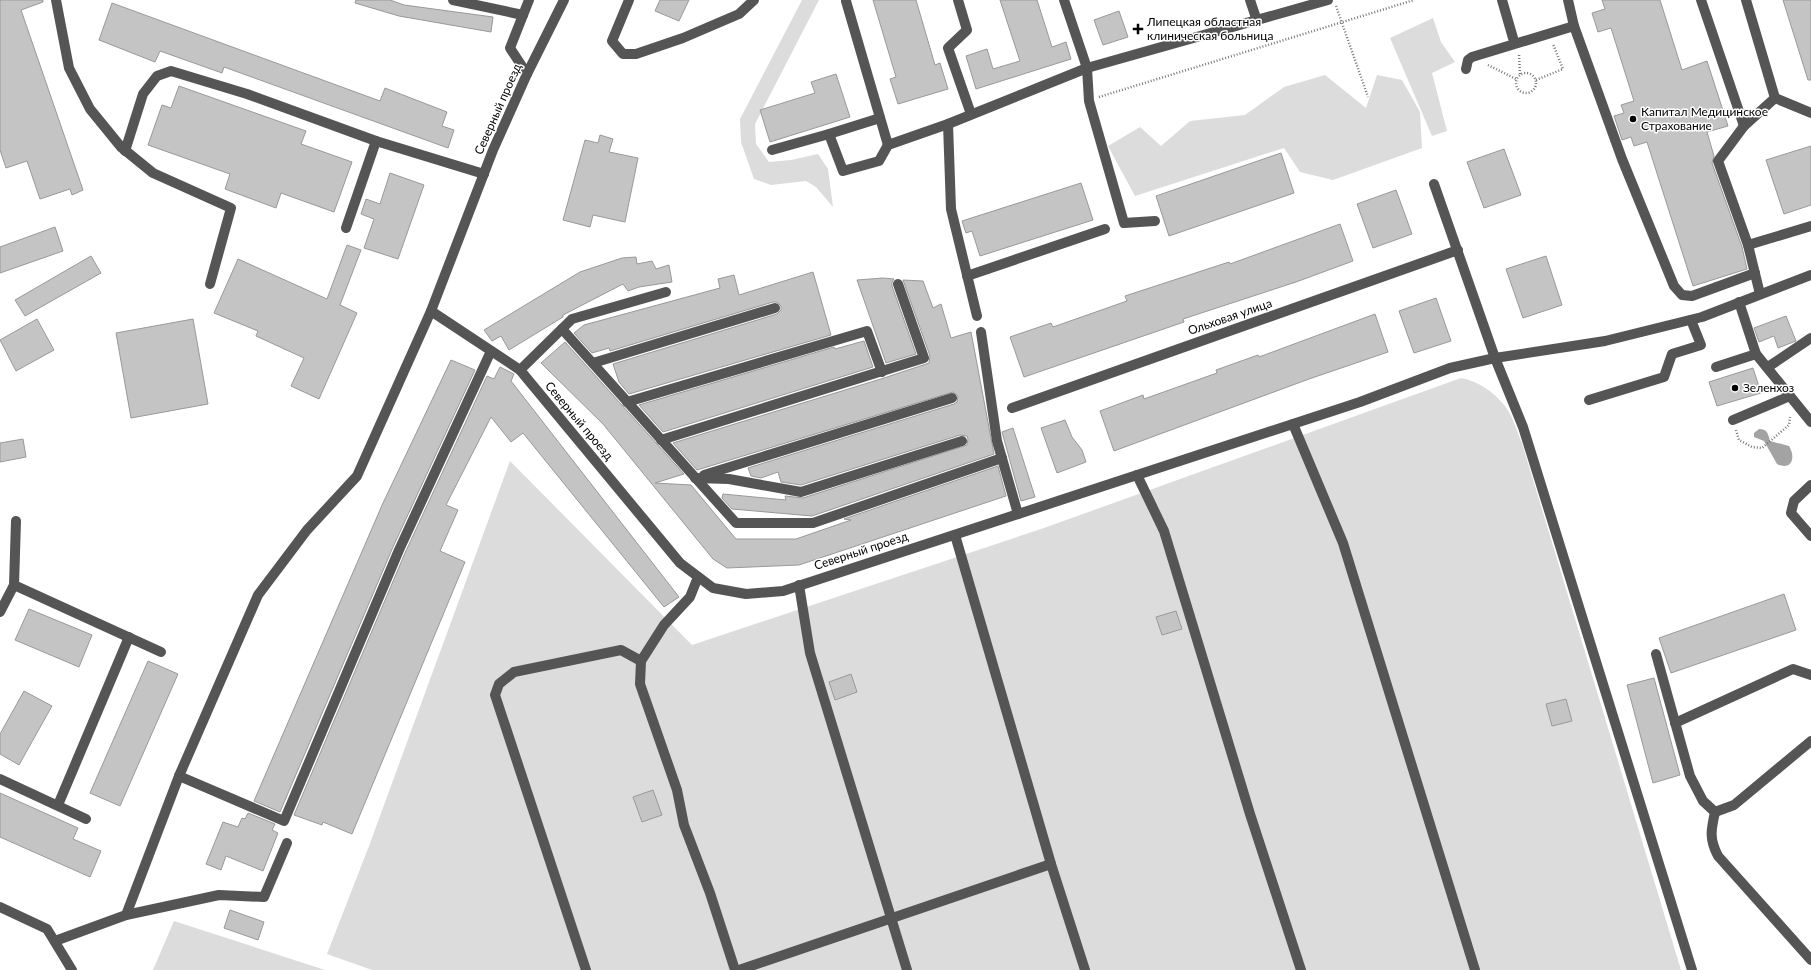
<svg xmlns="http://www.w3.org/2000/svg" width="1811" height="970" font-family="Lato,sans-serif">
	<style>
		.green { fill: #dcdcdc }
		.water { fill: #a3a3a3 }
		.building { fill: #c4c4c4; stroke: #999 }
		.lines { fill: none; stroke-linecap: round; stroke-linejoin: round }
		.path { stroke: #777; stroke-width: 2.5; stroke-dasharray: 1 2; stroke-linecap: butt }
		.minor { stroke: #555; stroke-width: 10 }
		.poi-dot { fill: #000; stroke: #fff; stroke-width: 1.5 }
		.labels { text-anchor: middle; stroke-width: 3; stroke-linejoin: round; paint-order: stroke }
		.poi-label { font-size: 12px; fill: #000; stroke: #fff; text-anchor: start }
		.street-label { font-size: 12px; fill: #000; stroke: #fff }
	</style>
	<rect width="100%" height="100%" fill="#fff"/>
	<g class="green">
		<path d="M802 0H819L755 124 756 144 769 162 791 160 818 154 828 169 833 207 816 187 806 181 771 185 754 179 741 142 740 119Z"/>
		<path d="M1433 18 1441 42 1455 62 1432 73 1447 131 1432 136 1390 38Z"/>
		<path d="M1325 75 1366 108 1377 75 1402 80 1420 112 1422 148 1333 180 1300 172 1284 148 1135 196 1108 146 1140 127 1161 146 1190 121 1245 115 1284 87Z"/>
		<path d="M1461 378C1478 381 1494 392 1505 406 1513 416 1517 432 1522 443L1681 970H372L327 954 369 846 510 461 692 645 1044 528Z"/>
		<path d="M174 921 325 970H153Z"/>
	</g>
	<path class="water" d="M1759 429C1768 429 1768 434 1770 441L1789 446C1796 457 1792 471 1777 464L1764 441 1754 437V433Z"/>
	<g class="building">
		<path d="M0 0H43V2L21 10 83 190 72 195 70 189 40 199 27 161 6 168 0 150Z"/>
		<path d="M356 0H390L404 5 493 17 491 32 399 16 355 3Z"/>
		<path d="M660 0H689L679 21 655 11Z"/>
		<path d="M873 0H916L935 65 940 63 948 89 898 104 890 79 896 77Z"/>
		<path d="M1000 0H1037L1052 47 1066 42 1071 59 976 89 966 56 987 49 993 69 1020 61Z"/>
		<path d="M1602 0H1660L1682 70 1707 61 1728 126 1707 132 1714 156 1712 163 1742 247 1747 269 1693 286 1647 142 1634 146 1631 137 1622 140 1614 116 1624 113 1621 105 1634 101 1611 28 1598 32 1592 13 1605 9Z"/>
		<path d="M1783 0H1811V80H1808Z"/>
		<path d="M112 3 380 101 385 88 447 112 442 126 454 130 448 148 224 67 222 73 160 51 155 62 99 40Z"/>
		<path d="M1119 11 1128 37 1103 45 1094 20Z"/>
		<path d="M836 74 850 117 770 142 760 110 815 93 811 82Z"/>
		<path d="M179 86 306 131 301 144 352 162 334 212 281 193 276 208 225 189 230 174 148 145 162 105 171 108Z"/>
		<path d="M600 135 613 139 609 152 638 158 625 222 593 215 590 227 563 220 585 140 598 143Z"/>
		<path d="M1811 146V205L1784 214 1766 160Z"/>
		<path d="M1504 149 1521 195 1484 208 1467 162Z"/>
		<path d="M1281 153 1294 193 1169 236 1156 196Z"/>
		<path d="M390 173 424 185 398 259 364 248 374 219 361 214 366 199 380 204Z"/>
		<path d="M1081 183 1093 220 980 256 972 231 966 233 962 221Z"/>
		<path d="M1396 190 1412 234 1373 248 1357 204Z"/>
		<path d="M1340 224 1353 261 1296 282 1183 319 1184 322 1024 377 1010 337 1051 323 1053 327 1127 301 1125 296 1229 262 1230 264Z"/>
		<path d="M55 227 63 251 0 273V247Z"/>
		<path d="M347 245 361 250 340 305 357 313 319 399 291 386 304 358 256 336 258 331 214 313 238 259 327 299Z"/>
		<path d="M91 256 101 273 25 316 15 300Z"/>
		<path d="M1546 256 1562 305 1523 318 1506 269Z"/>
		<path d="M636 257 637 264 652 261 656 269 669 265 672 282 639 287 628 291 623 284 563 315V317L509 350 501 336 492 341 484 330 580 272 622 258Z"/>
		<path d="M813 272 831 335 629 394 619 382 613 364 777 314 781 310V306L777 302H773L610 351 609 348 592 353 574 333 584 325 720 288 718 279 734 275 739 295Z"/>
		<path d="M883 278 894 279 892 282V286L916 354 886 363 857 280Z"/>
		<path d="M903 280 923 281 933 308 941 304 951 338 971 332 994 454 812 516 732 509 722 498 723 494 786 500 785 496 803 498 967 445 968 439 967 436 960 435 801 485 781 482 778 472 761 478 751 476 748 468 954 404 957 402 958 396 953 392 697 470 673 443 884 378 929 363 930 356Z"/>
		<path d="M1436 298 1451 341 1414 353 1399 311Z"/>
		<path d="M1375 314 1388 352 1309 379 1114 451 1100 411 1143 395 1144 399 1217 373 1216 370 1258 355 1259 357Z"/>
		<path d="M1786 316 1796 341 1778 348 1774 336 1759 342 1754 328Z"/>
		<path d="M37 319 54 350 16 371 0 340Z"/>
		<path d="M193 319 208 404 131 418 116 333Z"/>
		<path d="M864 341 873 367 663 432 639 405 834 347 835 349Z"/>
		<path d="M565 342 684 474 655 483 691 485 736 539H796L851 520 844 519 998 466 1006 496 799 565 727 568 713 559 603 424 541 363Z"/>
		<path d="M451 360 475 370 393 547 280 812 254 801 383 503Z"/>
		<path d="M500 367 514 374 511 381 679 597 664 607 523 433 511 442 491 417 446 505 458 510 440 551 465 562 352 834 323 822 322 825 294 815 405 553 487 376 494 379Z"/>
		<path d="M1753 368 1761 393 1717 406 1709 382Z"/>
		<path d="M1065 420 1072 437 1082 450 1086 462 1057 473 1041 428Z"/>
		<path d="M1013 428 1035 497 1021 501 1002 432Z"/>
		<path d="M23 439 26 457 0 462V443Z"/>
		<path d="M1784 594 1796 630 1671 673 1659 638Z"/>
		<path d="M29 609 92 635 79 667 15 640Z"/>
		<path d="M1176 611 1182 629 1162 635 1156 617Z"/>
		<path d="M148 661 178 674 120 806 90 793Z"/>
		<path d="M851 674 857 692 835 700 829 682Z"/>
		<path d="M1654 678 1680 775 1653 783 1627 685Z"/>
		<path d="M24 691 52 706 19 765 0 754V734Z"/>
		<path d="M1566 699 1572 721 1552 726 1546 704Z"/>
		<path d="M653 790 662 815 642 822 633 797Z"/>
		<path d="M0 793 78 828 73 839 101 851 90 877 0 837Z"/>
		<path d="M248 813 275 824 272 830 278 833 263 871 226 856 221 870 206 864 223 822 238 827 242 818 245 819Z"/>
		<path d="M230 910 264 922 258 940 224 928Z"/>
	</g>
	<g class="lines">
		<g class="path">
			<path d="M1336 6 1368 97"/>
			<path d="M1519 55 1520 74"/>
			<path d="M1488 65 1516 79"/>
			<circle cx="1526" cy="83" r="10"/>
			<path d="M1536 80 1563 69 1553 44"/>
			<path d="M1099 97 1414 0"/>
			<path d="M1736 430 1739 440 1752 447 1762 448 1789 425 1790 417"/>
		</g>
		<g class="minor">
			<path d="M56 0 69 68 90 109 121 147 153 173 231 208 210 284"/>
			<path d="M453 0 523 15"/>
			<path d="M564 0 527 74 493 150 431 311 520 370 680 563 713 588 746 594 783 591 1360 402 1450 368 1495 358 1605 341 1702 317 1811 275"/>
			<path d="M629 0 612 41 623 54H636L683 38 739 14 754 0"/>
			<path d="M958 0 967 30 948 48 971 114"/>
			<path d="M1064 0 1087 68 1089 101 1124 223 1155 221"/>
			<path d="M1250 0 1257 21"/>
			<path d="M1502 0 1513 38"/>
			<path d="M1568 0 1574 26 1622 159 1674 286 1682 295 1692 296 1755 273"/>
			<path d="M1701 0 1744 126"/>
			<path d="M1746 0 1775 98 1744 126 1718 161 1748 245 1760 294"/>
			<path d="M846 1 888 145 948 124 1087 68 1328 0"/>
			<path d="M1466 69 1468 60 1472 57 1574 26"/>
			<path d="M527 74 510 48 529 0"/>
			<path d="M1775 98 1811 113"/>
			<path d="M948 124 951 209 977 316"/>
			<path d="M829 134 880 118"/>
			<path d="M376 141 484 174"/>
			<path d="M772 150 829 134 843 171 879 161 888 145"/>
			<path d="M125 151 143 94 157 76 171 71 247 94 376 141 346 228"/>
			<path d="M1434 184 1495 358 1523 427 1692 970"/>
			<path d="M1748 245 1811 226"/>
			<path d="M967 276 1105 229"/>
			<path d="M1739 302 1756 354 1811 422"/>
			<path d="M562 329 736 523H813L1002 458"/>
			<path d="M981 332 997 441 1018 514"/>
			<path d="M593 363 775 308"/>
			<path d="M1716 367 1756 354"/>
			<path d="M1768 367 1811 338"/>
			<path d="M520 370 572 319 666 292"/>
			<path d="M1589 400 1664 377 1672 354 1701 345 1691 320"/>
			<path d="M627 402 867 331 882 372"/>
			<path d="M1012 408 1458 250"/>
			<path d="M1733 420 1790 396"/>
			<path d="M1293 424 1343 543 1475 970"/>
			<path d="M661 440 924 358 898 284"/>
			<path d="M704 475 952 398"/>
			<path d="M1137 475 1164 531 1250 814 1301 970"/>
			<path d="M695 478 729 479 801 492 962 441"/>
			<path d="M1811 485 1794 501 1791 513 1811 536"/>
			<path d="M955 535 1051 864 1085 970"/>
			<path d="M698 577 690 597 664 625 641 661 640 684 677 790 684 825 710 893 735 970"/>
			<path d="M14 585 161 652"/>
			<path d="M799 585 810 653 907 970"/>
			<path d="M0 612 14 585 16 521"/>
			<path d="M1656 654 1690 776 1703 801 1715 812 1734 805 1811 741"/>
			<path d="M1675 723 1793 669 1811 675"/>
			<path d="M179 776 284 821 399 550 491 351"/>
			<path d="M0 779 86 819"/>
			<path d="M58 805 129 637"/>
			<path d="M1715 812C1711 830 1709 839 1718 856L1811 960"/>
			<path d="M0 907 47 929 72 970"/>
			<path d="M126 915 219 895 264 897 287 843"/>
			<path d="M55 941 126 915 179 776 258 595 307 530 357 476 431 311"/>
			<path d="M586 970 495 695 499 684 514 672 621 650 641 661"/>
			<path d="M739 970 1051 864"/>
		</g>
	</g>
	<g class="poi-dot">
		<path d="M1136 23h4v4h4v4h-4v4h-4v-4h-4v-4h4z"/>
		<circle cx="1633" cy="119" r="4"/>
		<circle cx="1735" cy="388" r="4"/>
	</g>
	<g class="labels">
		<g class="poi-label">
			<text x="1147" y="26">Липецкая областная<tspan x="1147" dy="14">клиническая больница</tspan></text>
			<text x="1641" y="116">Капитал Медицинское<tspan x="1641" dy="14">Страхование</tspan></text>
			<text x="1743" y="392">Зеленхоз</text>
		</g>
		<g class="street-label">
			<text transform="translate(498 109) rotate(-66)" y="4">Северный проезд</text>
			<text transform="translate(1230 317) rotate(-19)" y="4">Ольховая улица</text>
			<text transform="translate(579 421) rotate(50)" y="4">Северный проезд</text>
			<text transform="translate(861 551) rotate(-18)" y="4">Северный проезд</text>
		</g>
	</g>
</svg>
